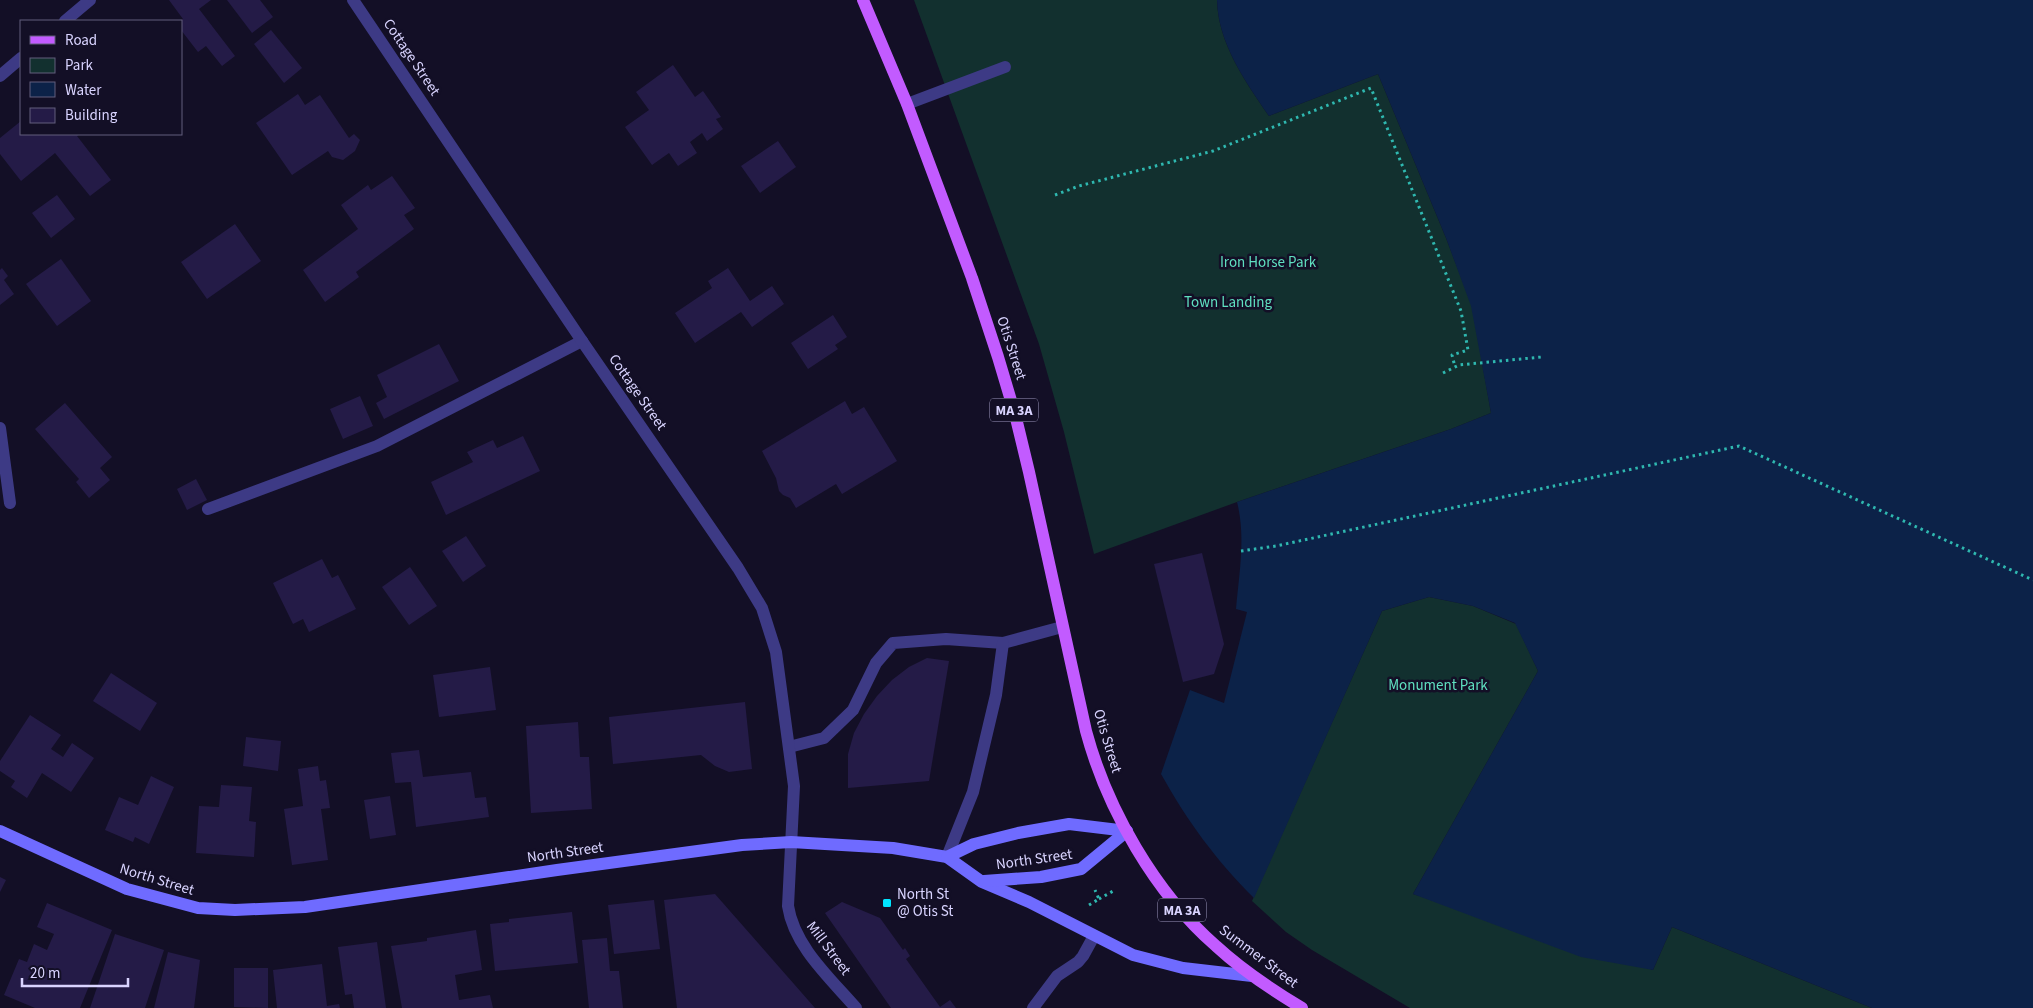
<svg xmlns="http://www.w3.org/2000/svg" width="2033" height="1008" font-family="'Source Sans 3',sans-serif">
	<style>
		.green { fill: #12302f }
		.water { fill: #0c2248 }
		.building { fill: #241b47 }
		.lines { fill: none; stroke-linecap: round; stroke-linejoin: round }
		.path { stroke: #2fb8b0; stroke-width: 3; stroke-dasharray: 2.5 4; stroke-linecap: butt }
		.service { stroke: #3d3a85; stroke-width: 12 }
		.minor { stroke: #3d3a85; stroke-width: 12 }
		.secondary { stroke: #6f6bff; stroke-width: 12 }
		.primary { stroke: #c25bff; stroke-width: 12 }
		.poi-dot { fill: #00e5ff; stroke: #130f26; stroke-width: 2 }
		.labels { text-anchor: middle; stroke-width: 5; stroke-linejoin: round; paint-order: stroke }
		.shield { fill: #130f26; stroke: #9e99be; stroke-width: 1 }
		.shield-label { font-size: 14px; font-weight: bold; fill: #d9d4ff }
		.street-label { font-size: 15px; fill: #d9d4ff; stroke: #130f26 }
		.park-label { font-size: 15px; fill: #5fe0c0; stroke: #130f26 }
		.poi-label { font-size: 15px; fill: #d9d4ff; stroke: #130f26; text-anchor: start }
	</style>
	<rect width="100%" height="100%" fill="#130f26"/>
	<g class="green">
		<path d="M914 0H1217C1218 43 1245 81 1269 116L1378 74 1446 238 1472 306 1491 413 1451 429 1237 502 1094 554 1064 432 1039 344Z"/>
		<path d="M1429 597 1473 606 1516 624 1538 671 1413 894 1653 970 1672 927 1872 1008H1410L1312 950 1286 932 1252 901 1382 611Z"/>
	</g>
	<path class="water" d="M1217 0H2033V1008H1872L1672 927 1653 970 1581 957 1413 894 1538 671 1515 623 1473 606 1429 597 1382 611 1254 898C1215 859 1188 822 1161 774L1190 690 1224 703 1247 612 1236 609C1239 574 1246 537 1237 502L1451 429 1491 413 1471 306 1446 238 1378 74 1269 116C1245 81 1218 43 1217 0Z"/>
	<g class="building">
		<path d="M169 0H211L199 9 235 56 222 66 206 46 198 52 181 30V21L183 19Z"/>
		<path d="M227 0H260L273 17 252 33Z"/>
		<path d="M271 30 302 68 284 83 254 44Z"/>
		<path d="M673 65 695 97 703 91 721 117 716 119 723 129 707 141 702 133 690 142 697 153 678 166 669 153 652 165 625 127 649 110 636 92Z"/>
		<path d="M298 94 305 105 320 95 349 138 354 134 360 140 355 151 343 160 332 157 328 151 292 175 256 123Z"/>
		<path d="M21 121V134H80L77 136 111 180 90 196 55 153 21 181 0 154V138Z"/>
		<path d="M778 141 796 167 760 193 741 166Z"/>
		<path d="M392 176 415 208 404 215 414 229 356 272 359 277 325 302 303 270 358 229 341 205 368 185 371 190Z"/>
		<path d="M57 195 75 219 51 238 32 213Z"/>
		<path d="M235 224 261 261 207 299 181 262Z"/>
		<path d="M61 259 91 301 57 326 26 284Z"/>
		<path d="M2 268 8 276 4 280 14 294 0 305V270Z"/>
		<path d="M728 268 750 301 772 286 784 304 752 327 741 312 695 343 675 313 712 288 708 281Z"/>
		<path d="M833 315 847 337 835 345 838 349 808 369 791 343Z"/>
		<path d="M439 344 459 381 384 419 376 403 387 397 377 375Z"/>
		<path d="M360 396 373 426 343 439 330 409Z"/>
		<path d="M845 401 852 414 864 407 897 461 842 494 836 484 796 508 790 498 783 495 779 491 776 478 762 451Z"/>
		<path d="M65 403 112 457 100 468 110 480 89 498 76 482 79 479 35 429Z"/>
		<path d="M523 436 540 471 446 515 431 482 473 462 467 452 493 440 497 448Z"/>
		<path d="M196 479 207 500 187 510 177 489Z"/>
		<path d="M466 536 486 566 463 582 442 551Z"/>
		<path d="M1202 553 1224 644 1214 674 1183 682 1154 564Z"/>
		<path d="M322 559 332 578 338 575 356 609 309 632 303 619 293 624 273 583Z"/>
		<path d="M410 567 437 606 409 625 382 587Z"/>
		<path d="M927 658 949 661 929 781 848 788V754L854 733 864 714 877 696 892 680 909 667Z"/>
		<path d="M490 667 496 710 439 717 433 675Z"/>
		<path d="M111 673 157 703 140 731 93 701Z"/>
		<path d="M745 702 752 769 729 772 715 766 701 755 613 764 609 717Z"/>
		<path d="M30 715 61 735 51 749 63 757 72 743 94 758 71 792 42 773 27 798 11 787 15 781 0 771V761Z"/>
		<path d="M578 722 580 757H589L592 809 531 813 526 726Z"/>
		<path d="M246 737 281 741 278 771 243 766Z"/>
		<path d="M419 750 423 777 471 772 475 798 486 797 489 817 416 827 411 782 395 783 391 753Z"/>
		<path d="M318 766 320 781 326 780 330 808 321 809 328 860 292 865 284 809 303 806 298 769Z"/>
		<path d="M151 776 174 787 149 844 135 837 133 842 105 830 119 797 138 805Z"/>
		<path d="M221 785 252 787 249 821 256 822 254 857 196 853 199 806 219 807Z"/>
		<path d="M390 796 396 835 370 839 364 800Z"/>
		<path d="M0 877 6 880 0 892Z"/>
		<path d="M715 894 815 1008H677L664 900Z"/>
		<path d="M654 900 660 949 614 954 608 905Z"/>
		<path d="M842 902 880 918 903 950 905 948 910 956 906 959 940 1007 950 1000 956 1008H891L825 913Z"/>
		<path d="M47 903 112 930 80 1008H35L4 995 19 959 27 962 34 944 47 950 54 934 37 927Z"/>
		<path d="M572 912 578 963 495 971 490 924 509 922V919Z"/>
		<path d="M476 930 482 970 455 975 459 1000 490 995 493 1008H402L391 946 427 941V938Z"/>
		<path d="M115 934 164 950 145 1008H90Z"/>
		<path d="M607 938 610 971H619L623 1008H589L582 940Z"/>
		<path d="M377 942 386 1008H354L352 994 345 995 338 947Z"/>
		<path d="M168 952 200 960 194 1008H154Z"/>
		<path d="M322 964 327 1006 339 1004 340 1008H277L273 970Z"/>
		<path d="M234 968H268V1008L234 1007Z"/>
	</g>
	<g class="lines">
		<g class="path">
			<path d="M1055 195 1079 186 1213 151 1371 88 1461 311 1468 350 1452 355 1455 367"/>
			<path d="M1443 373 1459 365 1542 357"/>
			<path d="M1241 551 1276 546 1739 446 2033 580"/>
			<path d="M1099 899 1115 890"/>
			<path d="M1089 905 1099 899 1095 890"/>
		</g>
		<g class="service">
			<path d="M907 104 1005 67"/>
			<path d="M0 428 10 503"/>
			<path d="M208 509 377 446 582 341"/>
			<path d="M789 747 824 738 853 710 876 663 893 643 946 639 1003 643 1062 627"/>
			<path d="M947 857 973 792 996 695 1003 643"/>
			<path d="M1033 1008 1057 976 1078 962 1083 956 1094 936"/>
		</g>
		<g class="minor">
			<path d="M353 0 582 341 738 568 762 608 776 652 794 786 788 906C794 946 830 978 856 1008"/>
			<path d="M65 21 90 0"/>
			<path d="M0 76 21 58"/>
		</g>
		<g class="secondary">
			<path d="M0 831 127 889 198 908 235 910 305 907 557 870 742 845 791 842 893 848 947 857 982 882 1029 902 1133 955 1183 968 1252 976"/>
			<path d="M947 857 974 844 1018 833 1069 824 1127 831"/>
			<path d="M984 881 1041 877 1081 869 1127 831"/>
		</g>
		<path class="primary" d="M863 0 907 104 972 278 998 357 1015 414 1029 472 1086 731C1107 809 1155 893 1216 946 1242 970 1272 990 1302 1008"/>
	</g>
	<rect class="poi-dot" x="882" y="898" width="10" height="10" rx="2.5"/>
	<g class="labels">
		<g class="shield">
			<rect x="990" y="398.5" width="48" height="23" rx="4"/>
			<rect x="1158" y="898.5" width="48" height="23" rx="4"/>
		</g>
		<g class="shield-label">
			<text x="1014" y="415">MA 3A</text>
			<text x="1182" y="915">MA 3A</text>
		</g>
		<g class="street-label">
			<text transform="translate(412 57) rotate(56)" y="5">Cottage Street</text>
			<text transform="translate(1012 348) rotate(72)" y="5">Otis Street</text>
			<text transform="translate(638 392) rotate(55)" y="5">Cottage Street</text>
			<text transform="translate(1108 741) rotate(73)" y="5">Otis Street</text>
			<text transform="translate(565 852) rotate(-8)" y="5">North Street</text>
			<text transform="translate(1034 859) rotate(-8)" y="5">North Street</text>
			<text transform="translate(157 879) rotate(17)" y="5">North Street</text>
			<text transform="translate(829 948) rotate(53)" y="5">Mill Street</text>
			<text transform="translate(1259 956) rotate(37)" y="5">Summer Street</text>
		</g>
		<g class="park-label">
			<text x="1268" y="267">Iron Horse Park</text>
			<text x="1228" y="307">Town Landing</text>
			<text x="1438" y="690">Monument Park</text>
		</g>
		<g class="poi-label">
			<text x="897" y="899">North St<tspan x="897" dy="17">@ Otis St</tspan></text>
		</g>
	</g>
	<rect x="20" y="20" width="162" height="115" fill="#130f26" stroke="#625e7d"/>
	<rect x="30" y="36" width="25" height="8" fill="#c25bff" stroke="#625e7d"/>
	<text x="65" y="45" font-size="15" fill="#d9d4ff">Road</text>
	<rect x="30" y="58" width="25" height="15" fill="#12302f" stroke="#625e7d"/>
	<text x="65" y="70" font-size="15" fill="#d9d4ff">Park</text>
	<rect x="30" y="82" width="25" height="15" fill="#0c2248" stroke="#625e7d"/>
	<text x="65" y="95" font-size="15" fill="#d9d4ff">Water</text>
	<rect x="30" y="108" width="25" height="15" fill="#241b47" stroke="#625e7d"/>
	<text x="65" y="120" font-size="15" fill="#d9d4ff">Building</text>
	<path d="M22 978v8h106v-8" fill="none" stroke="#d9d4ff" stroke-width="2.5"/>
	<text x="30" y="978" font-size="15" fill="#d9d4ff" stroke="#130f26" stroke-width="4" paint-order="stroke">20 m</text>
</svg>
